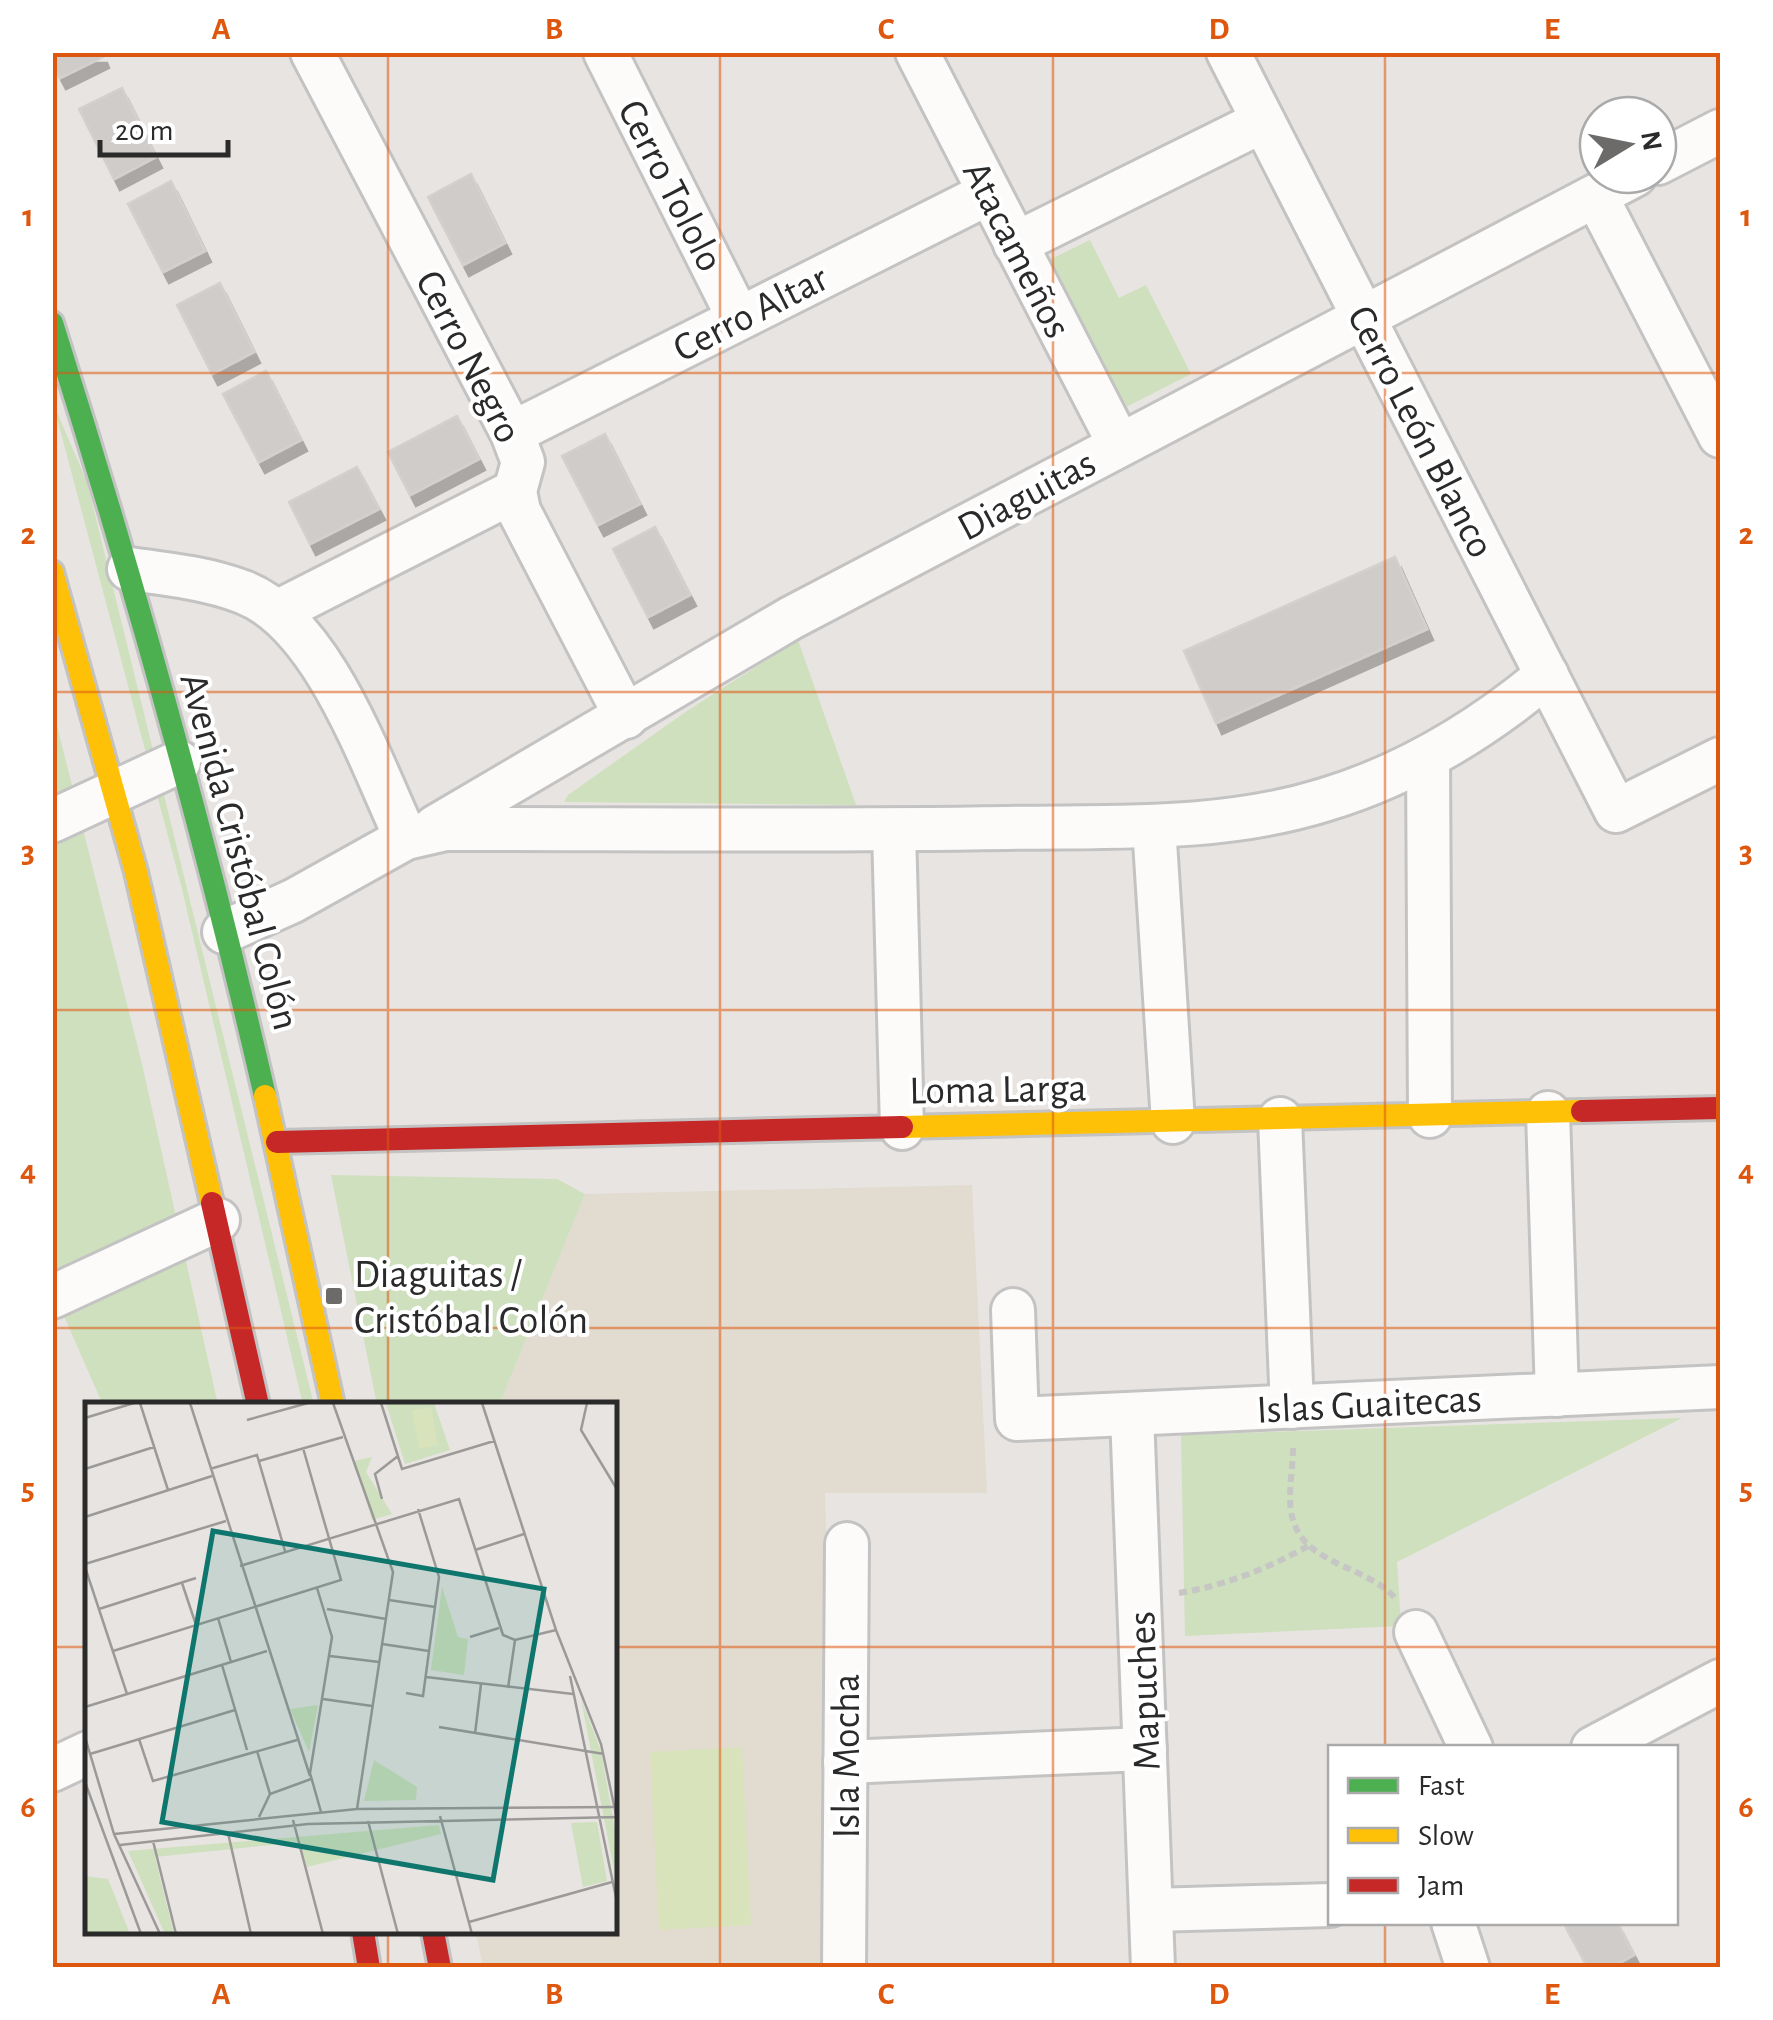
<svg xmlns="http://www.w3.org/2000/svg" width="1773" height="2020" font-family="'Alegreya Sans',sans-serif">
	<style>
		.education { fill: #e2dbd0 }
		.green { fill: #cee0bd }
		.pitch { fill: #d8e3bb }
		.building { fill: #cfccca; stroke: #d3d0cd; stroke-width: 2.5; filter: url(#shadow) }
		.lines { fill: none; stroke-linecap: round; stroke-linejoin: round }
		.street-casing { stroke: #c4c3c3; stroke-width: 48 }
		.fast-casing { stroke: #c4c3c3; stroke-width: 28 }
		.slow-casing { stroke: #c4c3c3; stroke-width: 28 }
		.jam-casing { stroke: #c4c3c3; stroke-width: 28 }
		.path { stroke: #c6c6c5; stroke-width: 6; stroke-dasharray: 8 5; stroke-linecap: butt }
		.street { stroke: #fcfbfa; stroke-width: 42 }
		.fast { stroke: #4caf50; stroke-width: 22 }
		.slow { stroke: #ffc107; stroke-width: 22 }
		.jam { stroke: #c62828; stroke-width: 22 }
		.grid { fill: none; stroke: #de570e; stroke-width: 2.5; stroke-opacity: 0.55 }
		.poi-dot { fill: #6c6b6a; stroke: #fff; stroke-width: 4 }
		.labels { text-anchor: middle; stroke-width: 8; stroke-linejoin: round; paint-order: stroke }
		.street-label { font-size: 40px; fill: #2a2a2a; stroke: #fff }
		.poi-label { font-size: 40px; fill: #2a2a2a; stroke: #fff; text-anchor: start }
		.inset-road { fill: none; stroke: #9c9a98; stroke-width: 2.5 }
		.view { fill: #0f766e; fill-opacity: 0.15; stroke: #0f766e; stroke-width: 5 }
		.inset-edge { fill: none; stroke: #2a2a2a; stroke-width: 5 }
		.neatline { fill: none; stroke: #de570e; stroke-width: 4 }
		.grid-label { font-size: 32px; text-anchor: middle; font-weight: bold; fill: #de570e }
	</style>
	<defs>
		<filter id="shadow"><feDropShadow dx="6" dy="11" stdDeviation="0" flood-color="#0004"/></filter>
	</defs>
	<rect width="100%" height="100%" fill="#e8e4e1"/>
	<path class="education" d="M972 1185 987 1493H825L836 1967H483L476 1933 615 1932V1405H499L585 1194Z"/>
	<g class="green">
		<path d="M1090 240 1119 298 1146 285 1191 374 1118 411 1043 263Z"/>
		<path d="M53 403 87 482 314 1405H303L182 889Z"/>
		<path d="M798 640 856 805 564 802 568 795 687 711Z"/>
		<path d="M52 706 142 1064 218 1405H103L53 1291Z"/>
		<path d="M331 1175 557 1179 585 1194 499 1405H377Z"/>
		<path d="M1682 1418 1397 1562 1401 1626 1185 1636 1181 1435Z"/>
	</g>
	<path class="pitch" d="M742 1747 751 1925 659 1930 650 1752Z"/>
	<g class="building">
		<path d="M52 52H101L103 57 60 78 52 63Z"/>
		<path d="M122 88 156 157 114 179 79 109Z"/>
		<path d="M471 174 505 243 463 265 428 197Z"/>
		<path d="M171 181 205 251 163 272 128 204Z"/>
		<path d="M220 283 254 352 212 374 177 305Z"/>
		<path d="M266 371 301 440 259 462 223 394Z"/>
		<path d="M457 416 479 459 410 495 388 452Z"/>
		<path d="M605 434 640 504 598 525 562 456Z"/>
		<path d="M357 467 379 509 310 544 289 502Z"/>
		<path d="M655 527 690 595 648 617 613 549Z"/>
		<path d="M1395 557 1427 629 1216 723 1184 651Z"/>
		<path d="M1563 1922H1617L1634 1955 1610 1968H1588Z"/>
	</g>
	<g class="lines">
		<g class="street-casing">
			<g id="street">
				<path d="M312 52 512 433 523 462 515 491 519 511 626 717"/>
				<path d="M605 52 738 317"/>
				<path d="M917 52 1119 444"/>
				<path d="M1228 52 1616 811 1720 759"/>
				<path d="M1658 163 1720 131"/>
				<path d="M1596 196 1720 436"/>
				<path d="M1015 244 1263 121"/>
				<path d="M512 433 989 193"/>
				<path d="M129 569C167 574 206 578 243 592 324 623 371 764 406 838"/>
				<path d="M277 612 515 491"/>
				<path d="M1428 758 1430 1116"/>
				<path d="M52 821 179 762"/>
				<path d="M1154 826 1173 1122"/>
				<path d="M435 827 791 618 1635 175"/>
				<path d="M894 830 902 1128"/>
				<path d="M224 932 293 901 406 838 445 829C632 829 820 831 1007 828 1113 826 1221 832 1324 800 1408 775 1480 731 1547 675"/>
				<path d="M1548 1113 1557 1395"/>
				<path d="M1280 1119 1292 1407"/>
				<path d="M52 1297 218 1220"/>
				<path d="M1013 1310 1017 1419 1720 1387"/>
				<path d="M1132 1414 1153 1968"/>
				<path d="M1416 1632 1471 1748"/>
				<path d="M1593 1748 1720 1681"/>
				<path d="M845 1762 1145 1749"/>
				<path d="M52 1770 88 1753"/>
				<path d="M1151 1910 1330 1905"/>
				<path d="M1453 1922 1468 1968"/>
				<path d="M844 1968 847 1544"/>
			</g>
		</g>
		<g class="fast-casing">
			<path id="fast" d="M52 323C133 578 205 835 265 1096"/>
		</g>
		<g class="slow-casing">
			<g id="slow">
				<path d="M52 572 136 872 212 1203"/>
				<path d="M265 1096 333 1405"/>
				<path d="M902 1127 1582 1111"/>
			</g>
		</g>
		<g class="jam-casing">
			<g id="jam">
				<path d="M1582 1111 1720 1108"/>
				<path d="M277 1142 902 1127"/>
				<path d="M212 1203 258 1405"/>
				<path d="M363 1932 369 1968"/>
				<path d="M433 1932 440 1968"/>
			</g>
		</g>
		<g class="path">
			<path d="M1293 1448C1293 1469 1288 1491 1291 1511 1299 1566 1365 1563 1396 1599"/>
			<path d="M1179 1593C1226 1585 1267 1569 1308 1546"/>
		</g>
		<use href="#street" class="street"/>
		<use href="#fast" class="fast"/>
		<use href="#slow" class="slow"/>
		<use href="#jam" class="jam"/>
	</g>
	<path class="grid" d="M388 52V1405M720 52V1968M1053 52V1968M1385 52V1748M52 373H1720M52 692H1720M52 1010H1720M52 1328H1720M52 1647H88M615 1647H1720M1385 1922V1968M388 1932V1968"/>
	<rect class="poi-dot" x="324" y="1286" width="20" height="20" rx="5"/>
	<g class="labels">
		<g class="street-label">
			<text transform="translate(672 185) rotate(63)" y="14">Cerro Tololo</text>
			<text transform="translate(1018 249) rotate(63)" y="14">Atacameños</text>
			<text transform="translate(750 312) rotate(-27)" y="14">Cerro Altar</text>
			<text transform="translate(470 356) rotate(63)" y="14">Cerro Negro</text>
			<text transform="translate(1422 431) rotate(63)" y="14">Cerro León Blanco</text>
			<text transform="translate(1026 494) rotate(-28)" y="14">Diaguitas</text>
			<text transform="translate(241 851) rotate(75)" y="14">Avenida Cristóbal Colón</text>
			<text transform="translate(998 1088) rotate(-1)" y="14">Loma Larga</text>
			<text transform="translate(1369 1403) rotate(-3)" y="14">Islas Guaitecas</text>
			<text transform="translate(1143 1691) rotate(-92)" y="14">Mapuches</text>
			<text transform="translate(845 1756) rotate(-90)" y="14">Isla Mocha</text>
		</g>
		<g class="poi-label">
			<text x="354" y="1287">Diaguitas /<tspan x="354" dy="46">Cristóbal Colón</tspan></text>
		</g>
	</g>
	<g transform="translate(85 1402)">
		<rect width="532" height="532" fill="#e8e4e1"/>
		<path d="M301 1H349L365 48 320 62ZM287 55 281 70 307 112 287 118 269 59ZM357 185 373 235 383 237 379 273 346 268ZM496 297 516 349 532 440V484ZM233 303 224 350 205 307ZM289 358 332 385 331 398 279 399ZM512 420 522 479 498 485 486 421ZM354 423 356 432 222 465 215 440 70 455 89 532H80L43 449ZM0 474 23 477 45 532H0Z" fill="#cee0bd"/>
		<path d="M346 5 353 43 334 47 327 8Z" fill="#d8e3bb"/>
		<path class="inset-road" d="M55 1 83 88M105 1 225 374M248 1 308 170 272 407M296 1 317 67 409 39M397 1 471 228 516 342 533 422M502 1 496 28 533 89M0 16 49 1M162 18 223 1M174 59 258 35M0 67 69 45M125 67 172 53 200 149M297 97 290 72 313 54M0 115 127 74M390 148 439 132M0 162 141 119M155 164 374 97 418 233 430 238 471 228M0 165 42 292M97 181 111 223M232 186 247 235 225 371 236 410M304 198 350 205M14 207 111 176M242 207 301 217M133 216 146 260M385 235 414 226M297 242 344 249M28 249 256 178 218 46M245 254 294 260M137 263 162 348M485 274 533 505M341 275 488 292M423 286 430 238M321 291 338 294 354 175 333 107M238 297 287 304M0 305 182 249M354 325 519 352M390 332 396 282M0 335 29 432 75 532M54 337 68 379 212 338M433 340 442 289M172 349 185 392M5 352 150 308M0 380 56 532M355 414 387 532M174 415 185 392 226 377M208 418 238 532M283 419 313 532M143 431 166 532M29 432 272 407 533 405M68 439 91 532M35 443 223 422 533 415M384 520 527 480"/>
		<path class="view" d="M128 129 459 187 408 478 77 420Z"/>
		<rect width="532" height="532" class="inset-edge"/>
	</g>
	<rect width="1773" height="2020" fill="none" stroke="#ffffff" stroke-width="110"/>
	<rect x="1328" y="1745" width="350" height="180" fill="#ffffff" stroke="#aaaaaa" stroke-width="2.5"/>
	<rect x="1348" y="1778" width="50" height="15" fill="#4caf50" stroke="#aaaaaa" stroke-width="2.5"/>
	<text x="1418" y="1795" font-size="30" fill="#2a2a2a">Fast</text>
	<rect x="1348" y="1828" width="50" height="15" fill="#ffc107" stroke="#aaaaaa" stroke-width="2.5"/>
	<text x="1418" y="1845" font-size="30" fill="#2a2a2a">Slow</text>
	<rect x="1348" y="1878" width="50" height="15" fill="#c62828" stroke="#aaaaaa" stroke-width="2.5"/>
	<text x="1418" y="1895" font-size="30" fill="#2a2a2a">Jam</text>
	<g transform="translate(1628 145) rotate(80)"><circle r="48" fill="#ffffff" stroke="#aaaaaa" stroke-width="2.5"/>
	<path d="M0-8L18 38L0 25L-18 38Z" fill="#6c6b6a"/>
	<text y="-15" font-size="28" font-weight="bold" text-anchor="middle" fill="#2a2a2a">N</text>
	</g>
	<path d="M100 140v15h128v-15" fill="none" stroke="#2a2a2a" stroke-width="5"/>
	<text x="115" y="140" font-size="30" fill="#2a2a2a" stroke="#ffffff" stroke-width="8" paint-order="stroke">20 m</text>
	<rect x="55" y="55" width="1663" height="1910" class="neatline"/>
	<g class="grid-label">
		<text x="221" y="39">A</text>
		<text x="554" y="39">B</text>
		<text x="886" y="39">C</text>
		<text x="1219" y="39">D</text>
		<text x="1552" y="39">E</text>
		<text x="28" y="226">1</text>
		<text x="1746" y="226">1</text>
		<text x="28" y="544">2</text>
		<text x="1746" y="544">2</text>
		<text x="28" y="862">3</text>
		<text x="1746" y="862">3</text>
		<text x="28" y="1181">4</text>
		<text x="1746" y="1181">4</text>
		<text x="28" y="1499">5</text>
		<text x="1746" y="1499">5</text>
		<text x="28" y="1817">6</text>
		<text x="1746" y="1817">6</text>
		<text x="221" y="2004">A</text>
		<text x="554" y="2004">B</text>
		<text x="886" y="2004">C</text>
		<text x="1219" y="2004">D</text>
		<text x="1552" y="2004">E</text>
	</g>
</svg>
